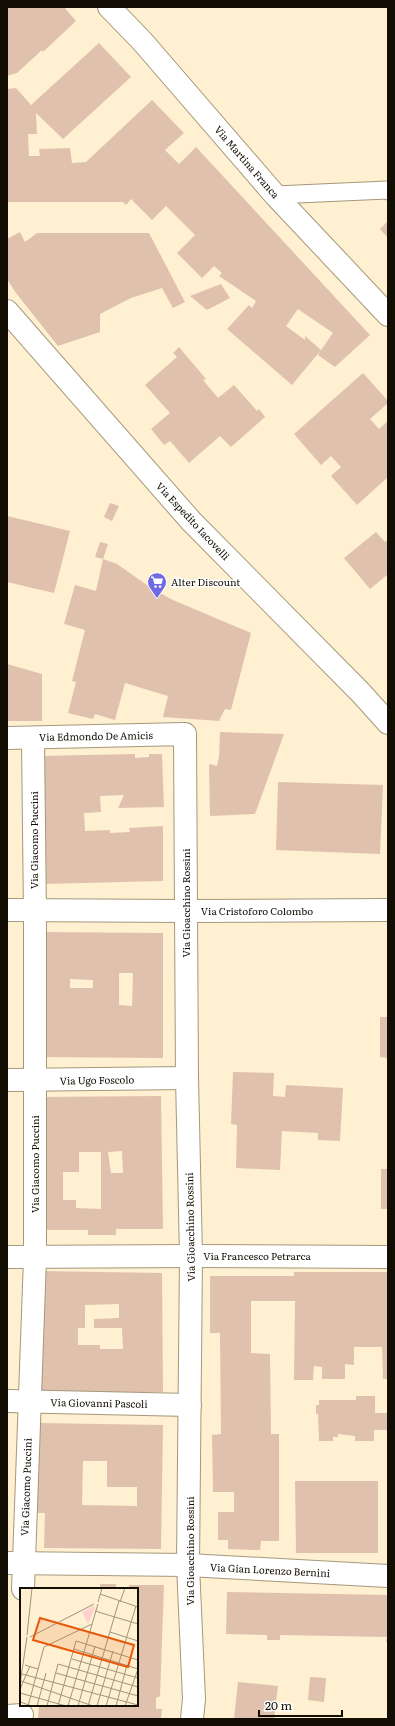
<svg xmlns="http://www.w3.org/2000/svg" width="395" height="1726" font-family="Literata,serif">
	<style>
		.building { fill: #e0c1ae; fill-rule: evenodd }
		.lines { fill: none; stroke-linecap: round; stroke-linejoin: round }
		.lane-casing { stroke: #a5987a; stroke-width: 19 }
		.street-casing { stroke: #a5987a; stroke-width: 24 }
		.secondary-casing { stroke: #a5987a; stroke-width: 24 }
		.primary-casing { stroke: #a5987a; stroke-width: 24 }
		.lane { stroke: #fff; stroke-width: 17 }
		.street { stroke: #fff; stroke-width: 22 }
		.secondary { stroke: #fff; stroke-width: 22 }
		.primary { stroke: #fff; stroke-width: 22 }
		.labels { text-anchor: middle; stroke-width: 3; stroke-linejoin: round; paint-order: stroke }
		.street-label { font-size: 10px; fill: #130e04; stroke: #fff }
		.poi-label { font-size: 10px; fill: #130e04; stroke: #fff; text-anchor: start }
		.inset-road { fill: none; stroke: #a0967e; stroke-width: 1 }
		.view { fill: #e8590c; fill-opacity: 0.15; stroke: #e8590c; stroke-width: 2 }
		.inset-edge { fill: none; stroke: #130e04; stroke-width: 2 }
	</style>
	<rect width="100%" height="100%" fill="#fef0d0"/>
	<g class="building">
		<path d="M7 7H64L76 21 43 52 42 50 17 73 7 76Z"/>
		<path d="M99 43 131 77 63 139 36 113 37 134H28L29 156H40L39 149 70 148 72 163 86 162 152 100 184 133 165 150 179 164 196 147 370 335 335 367 318 355 321 350 292 385 227 329 249 305 252 308 256 301 219 276 222 273 214 266 202 278 177 253 195 235 166 206 152 220 131 199 126 205 123 202H7V89L16 88 31 105ZM298 309 333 333 321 350 305 336V340L286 326Z"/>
		<path d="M388 221V238L380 229Z"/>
		<path d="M20 232 25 242 37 233H149L185 302 173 308 162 288 131 298 100 314V332L58 346 16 293 7 279V239Z"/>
		<path d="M221 284 230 298 207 310 190 296Z"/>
		<path d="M179 347 206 379 203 380 218 398 234 385 257 411 259 409 265 417 231 447 220 436 189 463 170 441 164 445 151 429 170 413 145 385 177 357 173 353Z"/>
		<path d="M363 373 388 401V403L370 419 379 429 388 421V477L357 505 331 476 341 467 331 456 321 465 294 434Z"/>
		<path d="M110 503 119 506 112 521 104 517Z"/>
		<path d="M7 516 70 531 54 593 7 582Z"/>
		<path d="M376 532 385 542 388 539V574L370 589 344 558Z"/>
		<path d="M100 542 108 544 103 559 95 557Z"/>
		<path d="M103 559 117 564 151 588 173 600 251 633 231 710 225 709 219 721 163 717 168 696 125 683 115 720 95 714 93 719 68 713 76 682 72 681 85 630 64 624 75 585 96 591Z"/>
		<path d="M7 664 42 674V721H7Z"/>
		<path d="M220 732 284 734 255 814 210 816 209 764 217 766 219 757Z"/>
		<path d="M135 754V758L149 757V754H162L164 807 118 808 124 795 100 796 101 812 84 813 85 831 110 830V833L130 832 129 828 163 826V881L42 884 40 756Z"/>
		<path d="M278 782 383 785 380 854 276 850Z"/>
		<path d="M39 932 163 933V1058L38 1057ZM119 973H133L132 1006 119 1005ZM70 979 93 980V988H70Z"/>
		<path d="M380 1017H388V1058L380 1057Z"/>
		<path d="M233 1072 274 1073 273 1096 285 1097 286 1085 343 1088 340 1141 318 1140V1133L282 1131 280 1170 236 1168 237 1125 231 1124Z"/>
		<path d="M161 1096 163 1229H116V1235H88V1230H40L38 1097ZM122 1151 123 1173H111L108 1152ZM79 1152H101V1209L76 1208V1200H63V1172H79Z"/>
		<rect x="381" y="1169" width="7" height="40"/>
		<path d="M39 1271 162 1273 163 1392 40 1394ZM119 1304V1318L94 1319V1328H122L123 1349H100V1345H78V1328H85V1305Z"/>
		<path d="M294 1272H388V1379H383L382 1347H354V1365L345 1364V1379H322V1367L314 1366 313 1380H294L295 1301H251V1353L270 1354 271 1434H279V1541H261L260 1550 228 1549V1540H218V1512H234V1492H213L212 1435 221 1434 220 1333H210V1276H294Z"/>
		<path d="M356 1396H375V1413H388V1430H374V1441H355V1436L338 1434V1437H333V1441H319L318 1414H316V1405H319V1400H356Z"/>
		<path d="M39 1423 163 1425 161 1549 44 1548 45 1513H37ZM83 1461H107V1487H137V1506L82 1505Z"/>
		<path d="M295 1481H378V1553H296Z"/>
		<path d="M100 1584H116V1589H47V1587L100 1588Z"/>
		<path d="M129 1585H164L160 1696 156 1698V1709H162L161 1719H38L39 1705H137V1589H129Z"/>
		<path d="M227 1592 388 1595V1642H386L387 1637 280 1635V1640H267V1635L226 1634Z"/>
		<path d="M310 1677 326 1678 324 1702 308 1700Z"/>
		<path d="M238 1682 278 1686 274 1719H234Z"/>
	</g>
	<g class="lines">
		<g class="lane-casing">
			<path id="lane" d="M275 195 387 190 388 191"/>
		</g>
		<g class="street-casing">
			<g id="street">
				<path d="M7 311 191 521 361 693 388 723"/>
				<path d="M7 738 185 734 186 911 7 910"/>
				<path d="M7 1080 187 1078"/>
				<path d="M7 1257 191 1256 388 1257"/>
				<path d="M7 1401 190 1405"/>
				<path d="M7 1563 188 1565 388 1576"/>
				<path d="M23 1589 35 1258V918L33 738"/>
				<path d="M7 1716 22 1715"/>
			</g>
		</g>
		<g class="secondary-casing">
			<path id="secondary" d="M192 1719 194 1699 188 1565 191 1256 187 1078 186 911 388 910"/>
		</g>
		<g class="primary-casing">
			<path id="primary" d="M109 7 142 41 275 195 388 315"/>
		</g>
		<use href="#lane" class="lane"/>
		<use href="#street" class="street"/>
		<use href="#secondary" class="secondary"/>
		<use href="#primary" class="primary"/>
	</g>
	<defs>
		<g id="supermarket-pin" transform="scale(1)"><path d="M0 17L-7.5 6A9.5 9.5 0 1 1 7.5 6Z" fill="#706be5" stroke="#fff"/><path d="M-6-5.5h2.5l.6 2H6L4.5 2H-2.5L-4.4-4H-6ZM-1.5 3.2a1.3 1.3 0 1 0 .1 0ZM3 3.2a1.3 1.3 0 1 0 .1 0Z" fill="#fff"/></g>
	</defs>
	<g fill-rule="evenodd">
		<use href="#supermarket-pin" x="157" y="582"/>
	</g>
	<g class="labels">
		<g class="street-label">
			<text transform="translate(247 162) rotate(49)" y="4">Via Martina Franca</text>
			<text transform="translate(193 521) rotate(47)" y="4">Via Espedito Iacovelli</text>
			<text transform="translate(96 736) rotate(-1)" y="4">Via Edmondo De Amicis</text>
			<text transform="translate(34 840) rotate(-90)" y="4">Via Giacomo Puccini</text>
			<text transform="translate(186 903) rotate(-90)" y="4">Via Gioacchino Rossini</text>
			<text x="257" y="915">Via Cristoforo Colombo</text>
			<text transform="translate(97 1080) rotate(-1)" y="4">Via Ugo Foscolo</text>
			<text transform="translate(35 1164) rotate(-90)" y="4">Via Giacomo Puccini</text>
			<text transform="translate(190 1227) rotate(-91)" y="4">Via Gioacchino Rossini</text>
			<text x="257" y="1260">Via Francesco Petrarca</text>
			<text transform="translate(99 1403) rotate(1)" y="4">Via Giovanni Pascoli</text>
			<text transform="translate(26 1487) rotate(-88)" y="4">Via Giacomo Puccini</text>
			<text transform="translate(190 1551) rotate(-90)" y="4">Via Gioacchino Rossini</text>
			<text transform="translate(270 1570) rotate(3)" y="4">Via Gian Lorenzo Bernini</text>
		</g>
		<g class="poi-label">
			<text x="171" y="586">Alter Discount</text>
		</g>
	</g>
	<g transform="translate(20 1588)">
		<rect width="118" height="118" fill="#fef0d0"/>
		<path d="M74 18 75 20 68 36 62 24Z" fill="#fed1cf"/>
		<path class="inset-road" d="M80 6 118 19M78 14 82 0M100 14 105 0M75 23 118 36M90 44 118 53M7 47 12 0M10 49 74 16M54 61 118 81M52 71 118 90M5 77 18 81M36 85 118 108M2 86 118 117M1 93 73 118M0 96 7 49M0 101 10 78M0 105 46 118M0 114 12 118M8 118 24 59 72 36M17 118 26 85M27 118 38 76 118 99M38 118 56 53 118 72M48 118 78 16M58 118 75 58M68 118 99 13M77 118 93 63M86 118 116 18M96 118 107 77M105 118 118 81"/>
		<path class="view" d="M20 30 114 57 108 79 13 52Z"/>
		<rect width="118" height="118" class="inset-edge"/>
	</g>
	<rect width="395" height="1726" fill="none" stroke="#130e04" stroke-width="16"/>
	<path d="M259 1710v6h83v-6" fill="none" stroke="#130e04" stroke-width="2"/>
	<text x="265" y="1710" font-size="12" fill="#130e04" stroke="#ffffff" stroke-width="3" paint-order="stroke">20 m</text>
</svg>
